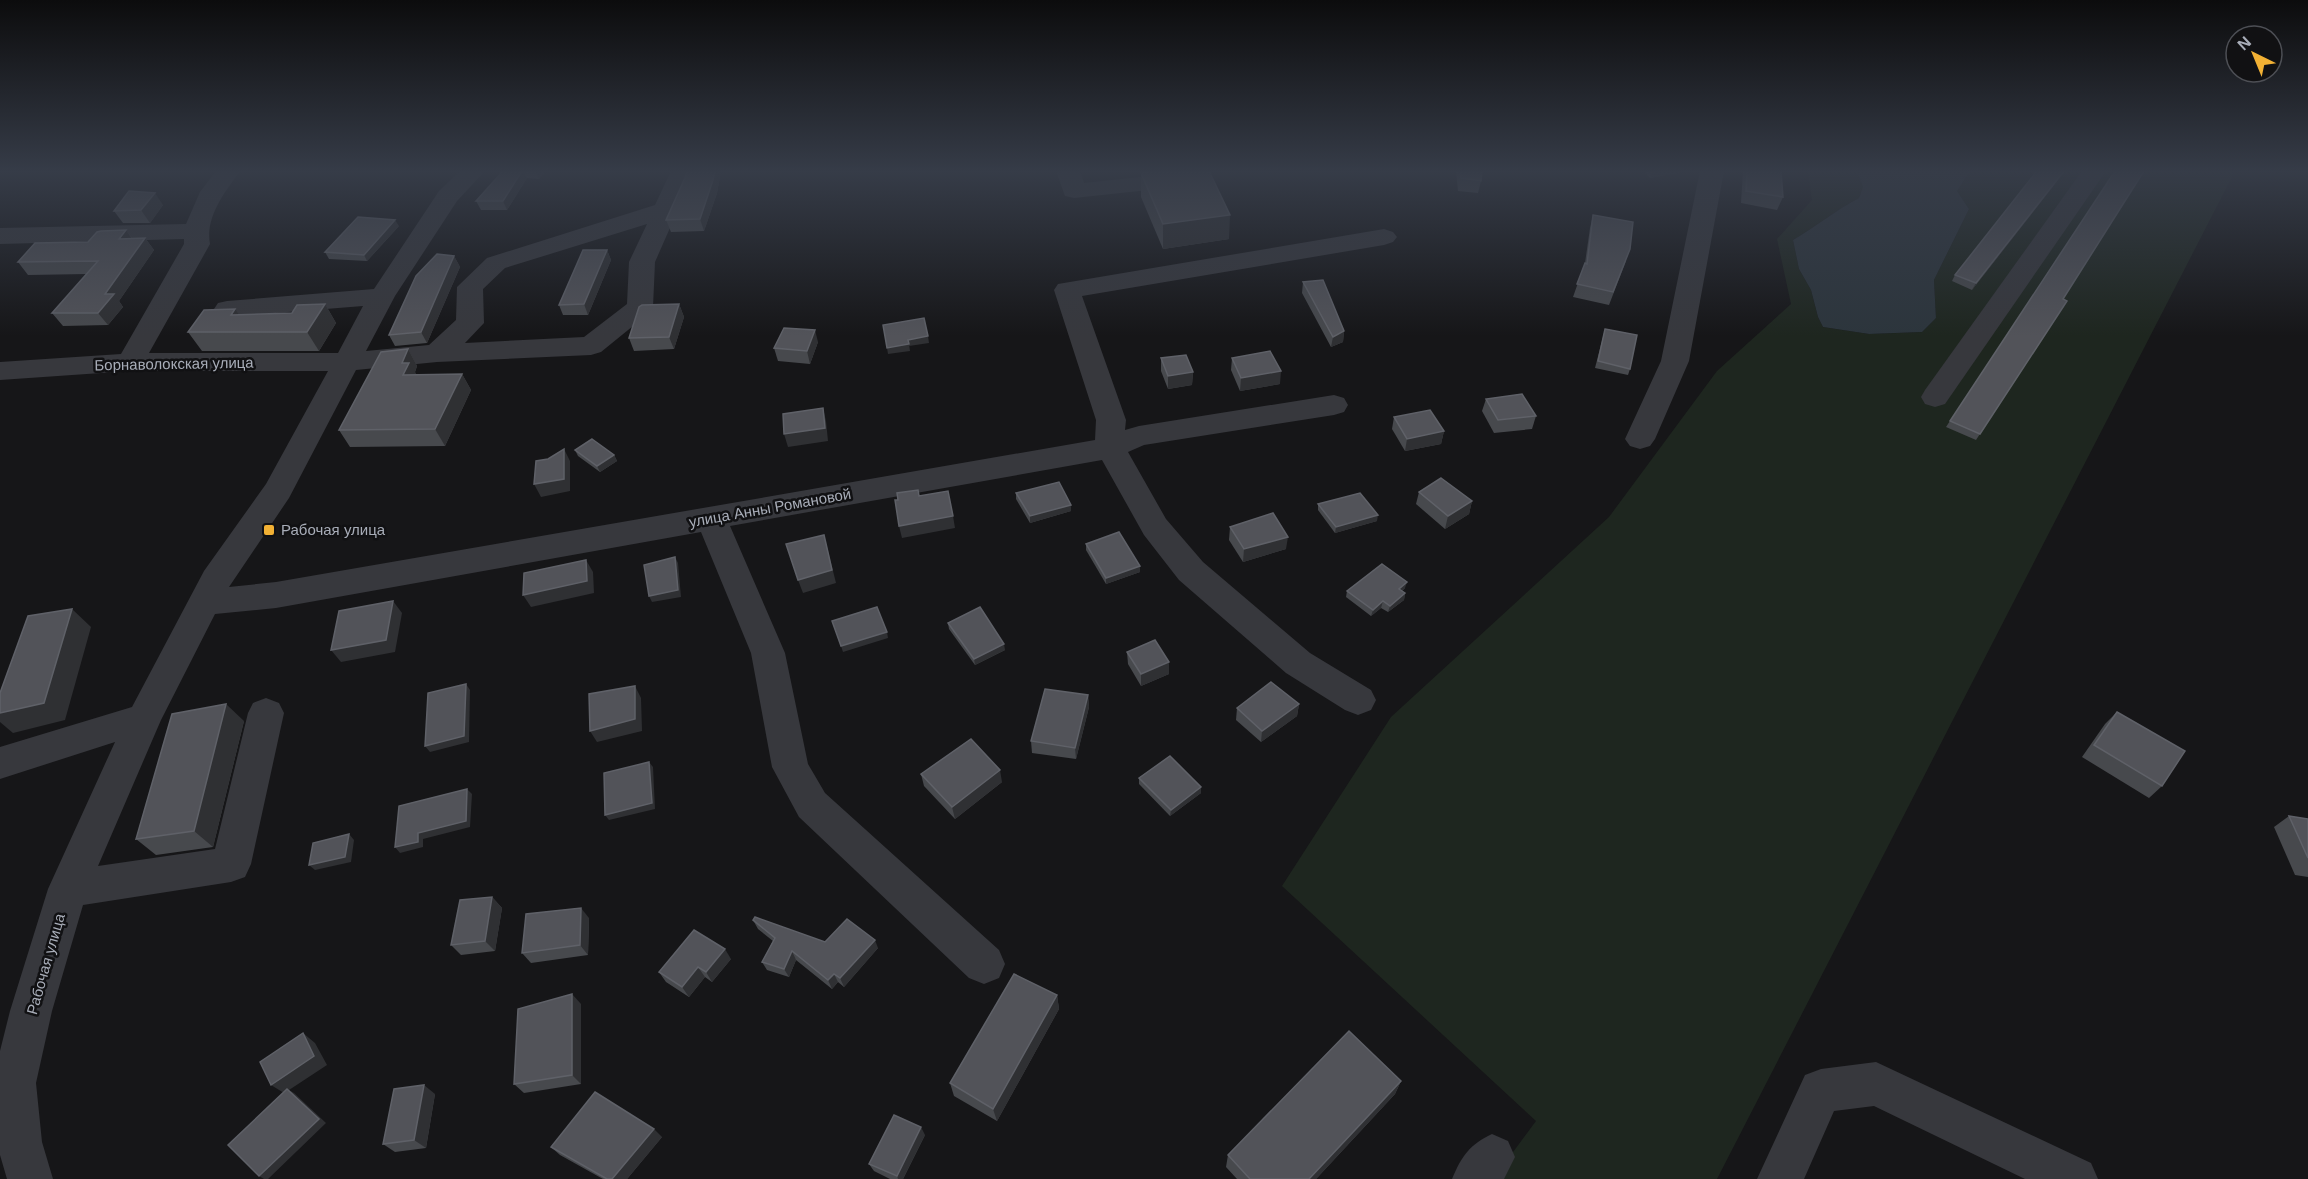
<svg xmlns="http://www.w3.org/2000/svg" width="2308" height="1179" font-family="Arial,sans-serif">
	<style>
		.green { fill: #1e261f }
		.water { fill: #2c353c }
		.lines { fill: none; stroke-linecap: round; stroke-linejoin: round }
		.minor { fill: #37383d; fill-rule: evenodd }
		.wall { fill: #47494d }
		.shaded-wall { fill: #2f3033 }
		.building { fill: #525359; stroke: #5f6168; stroke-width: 1.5 }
		.poi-dot { fill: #f2b134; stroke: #111113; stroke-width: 2 }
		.labels { text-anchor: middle; stroke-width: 5; stroke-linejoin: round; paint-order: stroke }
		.street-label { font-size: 15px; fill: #a8adb8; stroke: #111113 }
		.poi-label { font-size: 15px; fill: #a8adb8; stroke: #111113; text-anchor: start }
	</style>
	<rect width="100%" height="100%" fill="#161618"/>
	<path class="green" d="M1808 171H1857L1863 187 1859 198C1836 210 1815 227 1793 240L1799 269 1811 290 1818 317 1823 327 1869 334 1922 332 1936 318 1934 280 1969 209 1957 191 1970 171H2235L1717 1179H1493L1536 1121 1282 886 1391 717 1609 517 1717 371 1791 304 1777 239 1812 200Z"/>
	<path class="water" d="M1857 171H1970L1957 191 1969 209 1934 280 1936 318 1922 332 1869 334 1823 327 1818 317 1811 290 1799 269 1793 240C1815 227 1836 210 1859 198L1863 187Z"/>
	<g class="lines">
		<g class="minor">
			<path d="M216 171H240C225 192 205 217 210 244L149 353H338L363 306 227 317 218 315 214 309 218 303 227 301 374 289 439 191 460 171H485L457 201 395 296 366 351 429 345 456 320 457 287 487 258 655 205 671 171H695L655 262 653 307 649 313 601 352 591 355 437 362 356 370 289 498 229 587 276 582 1095 440 1096 420 1054 290 1058 284 1384 229 1393 232 1397 237 1393 242 1384 245 1082 296 1126 420 1125 430 1139 426 1334 395 1344 398 1348 405 1344 412 1334 415 1144 445 1128 452 1166 519 1203 562 1310 653 1371 690 1376 700 1371 710 1358 715 1345 710 1286 673 1179 580 1144 535 1102 460 730 526 785 653 808 764 825 793 999 950 1005 964 999 978 984 984 969 978 799 817 772 767 751 653 701 532 276 608 215 614 161 720 98 866 215 849 248 713 253 703 266 698 279 703 284 713 251 864 245 877 231 882 83 905 52 1011 36 1083 42 1142 53 1179H7L0 1155V1051L10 1011 48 889 115 742 0 779V747L132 707 204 571 266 484 328 371H130L0 380V362L121 354 184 244V239L0 244V228L186 224 200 192ZM647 224 629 262 627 304 584 337 465 343 484 323 483 289 505 268Z"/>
			<path d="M1056 171H1080L1084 183 1186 172 1194 174 1198 179 1194 184 1186 186 1074 198 1065 196Z"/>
			<path d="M1700 171H1724L1689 361 1655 439 1650 446 1640 449 1630 446 1625 439 1661 361Z"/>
			<path d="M2082 171H2106L1945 404 1935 407 1925 404 1921 397 1925 390Z"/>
			<path d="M1876 1062 2091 1163 2098 1179H2025L1874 1106 1834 1111 1804 1179H1757L1805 1075 1821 1069Z"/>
			<path d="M1492 1134 1508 1141 1515 1157 1504 1179H1452C1461 1157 1470 1144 1492 1134Z"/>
		</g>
	</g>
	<g class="wall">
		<path d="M503 171H546L539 179 527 178 507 210H481L476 201Z"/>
		<path d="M688 171H721L717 193 704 231 671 232 666 220Z"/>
		<path d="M1456 171H1482L1481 181 1478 193 1458 191Z"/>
		<path d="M1643 171H1688L1650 178Z"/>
		<path d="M1743 171H1781L1783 197 1777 210 1741 203Z"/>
		<path d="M2065 171 1972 290 1952 281 1955 275Z"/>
		<path d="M2115 171 2063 299 2067 301 1976 440 1946 427Z"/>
		<path d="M1141 173 1229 239 1163 249 1141 197Z"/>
		<path d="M163 205 150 223H123L114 211Z"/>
		<path d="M1593 215 1626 261 1609 305 1573 297 1585 263 1590 228Z"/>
		<path d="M399 226 367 261 329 259 325 252Z"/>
		<path d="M126 230 132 238H145L154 250 119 301 123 307 108 325 63 326 52 313 87 274 28 275 18 262 88 242Z"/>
		<path d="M607 250 611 260 588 315H563L559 305Z"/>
		<path d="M454 256 460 267 427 343 395 346 389 335Z"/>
		<path d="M1303 282 1344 331 1343 342 1331 347 1302 293Z"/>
		<path d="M325 304 336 323 319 351H202L188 332 239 315 292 313Z"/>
		<path d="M679 304 684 317 674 349 634 351 629 338Z"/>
		<path d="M1605 329 1630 369 1628 375 1595 368Z"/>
		<path d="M818 342 810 364 778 361 774 348Z"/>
		<path d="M408 349 417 366 415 372 416 375 462 374 471 390 445 446 350 447 339 430Z"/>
		<path d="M1161 358 1193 372 1192 385 1168 389 1161 371Z"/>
		<path d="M1232 358 1280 384 1240 391 1231 370Z"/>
		<path d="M1486 399 1536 416 1532 429 1494 433 1482 411Z"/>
		<path d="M1394 417 1444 431 1441 444 1405 451 1392 429Z"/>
		<path d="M575 450 614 455 617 461 600 472 578 456Z"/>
		<path d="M1419 492 1472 501 1469 514 1445 529 1416 504Z"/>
		<path d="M1016 493 1071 505V511L1030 523 1016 499Z"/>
		<path d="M1318 504 1377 521 1335 533 1318 510Z"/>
		<path d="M1230 527 1286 549 1243 562 1229 540Z"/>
		<path d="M1086 544 1140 566V572L1106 584 1086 550Z"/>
		<path d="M1405 588 1402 591 1405 593 1404 600 1388 612 1381 608 1371 616 1346 597 1347 591Z"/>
		<path d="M948 623 1005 650 975 665 949 629Z"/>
		<path d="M1127 652 1169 662V674L1141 686 1128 664Z"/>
		<path d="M1088 695 1089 707 1076 759 1032 753 1031 741Z"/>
		<path d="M1299 704 1297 716 1261 742 1236 720 1237 708Z"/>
		<path d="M2117 712 2162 786 2149 798 2082 757 2105 724Z"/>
		<path d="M244 721 213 847 156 855 136 839Z"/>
		<path d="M921 774 1002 782 955 819 924 786Z"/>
		<path d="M1139 778 1201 787V793L1170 816 1139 784Z"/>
		<path d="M2289 816 2308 819V877L2295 875 2274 827Z"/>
		<path d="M492 897 502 908 495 951 461 955 451 945Z"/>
		<path d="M589 918 588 955 531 963 522 953Z"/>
		<path d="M753 920 825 942 878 948 844 987 838 982 832 989 796 960 789 977 767 970 762 962 773 941 758 929Z"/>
		<path d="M731 959 712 982 705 977 689 997 666 982 659 972Z"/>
		<path d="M1057 995 1059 1009 997 1121 954 1096 950 1083Z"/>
		<path d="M581 1004V1084L524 1093 514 1084Z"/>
		<path d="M1401 1081 1395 1094 1316 1179H1237L1226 1167 1228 1155Z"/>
		<path d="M435 1094 426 1148 395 1152 383 1144Z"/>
		<path d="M925 1135 903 1179H890L874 1171 869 1164Z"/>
		<path d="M662 1137 627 1179H603L560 1155 551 1147Z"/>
	</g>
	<g class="shaded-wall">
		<path d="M522 171H523L527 178 507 210 503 201Z"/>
		<path d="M535 171H546L539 179Z"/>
		<path d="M715 171H721L717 193 704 231 700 219Z"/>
		<path d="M1653 171H1688L1650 178Z"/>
		<path d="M2064 171H2065L1972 290 1976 283Z"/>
		<path d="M155 193 163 205 150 223 141 210Z"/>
		<path d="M1230 215 1229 239 1163 249V224Z"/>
		<path d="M395 220 399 226 367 261 364 255Z"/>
		<path d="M126 230 135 243 119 239Z"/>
		<path d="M145 238 154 250 119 301 123 307 108 325 98 313 105 294Z"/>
		<path d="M607 250 611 260 588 315 584 304Z"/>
		<path d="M454 256 460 267 427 343 421 332Z"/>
		<path d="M325 304 336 323 319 351 307 332Z"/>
		<path d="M679 304 684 317 674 349 669 337Z"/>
		<path d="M235 309 248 328 231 315Z"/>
		<path d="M815 330 818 342 810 364 807 351Z"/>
		<path d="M1344 331 1343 342 1331 347 1333 337Z"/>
		<path d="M928 336 929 343 909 346 908 340Z"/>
		<path d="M909 344 910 351 888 354 887 348Z"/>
		<path d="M408 349 417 366 415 372 419 379 403 375 402 363Z"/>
		<path d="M1281 371 1280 384 1240 391 1241 378Z"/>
		<path d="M1193 372 1192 385 1168 389V376Z"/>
		<path d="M462 374 471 390 445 446 435 429Z"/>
		<path d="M823 408 826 421 828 441 788 447 784 434Z"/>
		<path d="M1444 431 1441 444 1405 451 1407 439Z"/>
		<path d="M564 449 570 461V491L541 497 534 484Z"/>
		<path d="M614 455 617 461 600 472 597 466Z"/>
		<path d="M1472 501 1469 514 1445 529 1448 516Z"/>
		<path d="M1071 505V511L1030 523V516Z"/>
		<path d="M1378 515 1377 521 1335 533 1336 527Z"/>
		<path d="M953 516 955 528 902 538 899 526Z"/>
		<path d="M824 535 836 583 803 593 798 580Z"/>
		<path d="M1288 537 1286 549 1243 562 1244 549Z"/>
		<path d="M675 557 678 563 681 597 652 602 649 596Z"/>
		<path d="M586 560 593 572 594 593 531 607 523 595Z"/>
		<path d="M1140 566V572L1106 584V578Z"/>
		<path d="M1407 582 1405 588 1397 595 1399 589Z"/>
		<path d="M1405 593 1404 600 1388 612 1390 606Z"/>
		<path d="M393 601 402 613 395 652 341 662 331 650Z"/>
		<path d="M1383 601 1381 608 1371 616 1373 610Z"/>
		<path d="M72 609 91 627 65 720 13 733 0 722V713Z"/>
		<path d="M887 632 888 638 843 652 841 646Z"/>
		<path d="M1004 644 1005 650 975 665 974 659Z"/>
		<path d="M1169 662V674L1141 686V674Z"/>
		<path d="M466 684 470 690 469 742 430 752 425 746Z"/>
		<path d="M635 686 641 698 642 731 597 742 590 731Z"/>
		<path d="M1088 695 1089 707 1076 759 1075 748Z"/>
		<path d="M226 704 244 721 213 847 194 831Z"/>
		<path d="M1299 704 1297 716 1261 742 1262 731Z"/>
		<path d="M649 762 653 767 655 809 609 820 605 815Z"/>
		<path d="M1000 770 1002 782 955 819 952 807Z"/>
		<path d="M1201 787V793L1170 816 1171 810Z"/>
		<path d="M467 789 472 794 470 827 423 839V847L400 853 395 847 418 833Z"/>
		<path d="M349 834 354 840 351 862 315 870 309 865Z"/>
		<path d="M492 897 502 908 495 951 485 941Z"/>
		<path d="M581 908 589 918 588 955 580 945Z"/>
		<path d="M875 940 878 948 844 987 840 978Z"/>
		<path d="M725 949 731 959 712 982 706 972Z"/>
		<path d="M792 951 796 960 789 977 784 969Z"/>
		<path d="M698 967 705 977 689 997 682 987Z"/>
		<path d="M834 974 838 982 832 989 828 980Z"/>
		<path d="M572 994 581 1004V1084L572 1075Z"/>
		<path d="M1057 995 1059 1009 997 1121 993 1109Z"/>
		<path d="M303 1033 315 1043 327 1065 289 1090 294 1093 326 1123 268 1179H264L259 1176 284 1093 271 1085Z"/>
		<path d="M1401 1081 1395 1094 1316 1179H1309Z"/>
		<path d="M424 1085 435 1094 426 1148 414 1140Z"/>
		<path d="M921 1127 925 1135 903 1179H898L897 1176Z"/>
		<path d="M654 1129 662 1137 627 1179H612Z"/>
	</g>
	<g class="building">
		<path d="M503 171H522L503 201H476Z"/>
		<path d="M688 171H715L713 180 700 219 666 220Z"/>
		<path d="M1152 171H1209L1230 215 1163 224 1141 173Z"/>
		<path d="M1460 171H1482L1481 181 1461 178Z"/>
		<path d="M1747 171H1781L1783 197 1746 191Z"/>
		<path d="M2037 171H2064L1976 283 1955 275Z"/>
		<path d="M2115 171H2144L2063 299 2067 301 1980 434 1950 421Z"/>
		<path d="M129 191 155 193 141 210 114 211Z"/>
		<path d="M1593 215 1633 222 1630 249 1613 292 1577 284 1585 263 1587 264Z"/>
		<path d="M358 217 395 220 364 255 325 252Z"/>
		<path d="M126 230 119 239 145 238 105 294H114L98 313H52L98 261 18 262 35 243 88 242 97 232 101 231Z"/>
		<path d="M583 250H607L584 304 559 305Z"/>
		<path d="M437 254 454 256 421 332 389 335 416 276Z"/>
		<path d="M1323 280 1344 331 1333 337 1303 282Z"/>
		<path d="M325 304 307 332H188L204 310 235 309 231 315 292 313 297 305Z"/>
		<path d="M679 304 669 337 629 338 639 307 642 305Z"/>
		<path d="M924 318 928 336 908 340 909 344 887 348 883 325Z"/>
		<path d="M784 328 815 330 807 351 774 348Z"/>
		<path d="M1605 329 1637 335 1630 369 1598 361Z"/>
		<path d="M408 349 402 363H409L403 375 462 374 435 429 339 430 381 352Z"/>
		<path d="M1270 351 1281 371 1241 378 1232 358Z"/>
		<path d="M1186 355 1193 372 1168 376 1161 358Z"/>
		<path d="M1522 394 1536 416 1498 420 1486 399Z"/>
		<path d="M823 408 825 428 784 434 783 414Z"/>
		<path d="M1430 410 1444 431 1407 439 1394 417Z"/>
		<path d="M592 439 614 455 597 466 575 450Z"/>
		<path d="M564 449V479L534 484 536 461 548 459Z"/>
		<path d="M1441 478 1472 501 1448 516 1419 492Z"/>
		<path d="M1059 482 1071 505 1030 516 1016 493Z"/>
		<path d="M918 490 919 496 948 491 953 516 899 526 895 500H898L897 493Z"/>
		<path d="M1360 493 1378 515 1336 527 1318 504Z"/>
		<path d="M1273 513 1288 537 1244 549 1230 527Z"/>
		<path d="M1119 532 1140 566 1106 578 1086 544Z"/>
		<path d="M824 535 832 570 798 580 786 544Z"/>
		<path d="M675 557 678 590 649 596 644 565Z"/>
		<path d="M586 560 587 581 523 595 524 573Z"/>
		<path d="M1382 564 1407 582 1399 589 1405 593 1390 606 1383 601 1373 610 1347 591Z"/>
		<path d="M393 601 386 640 331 650 339 611Z"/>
		<path d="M877 607 887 632 841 646 832 621Z"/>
		<path d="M980 607 1004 644 974 659 948 623Z"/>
		<path d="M72 609 44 703 0 713V693L28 616Z"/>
		<path d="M1155 640 1169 662 1141 674 1127 652Z"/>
		<path d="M1271 682 1299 704 1262 731 1237 708Z"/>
		<path d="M466 684 464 736 425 746 428 693Z"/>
		<path d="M635 686V719L590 731 589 694Z"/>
		<path d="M1045 689 1088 695 1075 748 1031 741Z"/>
		<path d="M226 704 194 831 136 839 172 714Z"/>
		<path d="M2117 712 2185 751 2162 786 2094 745Z"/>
		<path d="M971 739 1000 770 952 807 921 774Z"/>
		<path d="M1170 756 1201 787 1171 810 1139 778Z"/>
		<path d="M649 762 652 803 605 815 604 773Z"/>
		<path d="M467 789 466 821 418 833V842L395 847 399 806Z"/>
		<path d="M2289 816 2308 819V858Z"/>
		<path d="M349 834 345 857 309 865 313 843Z"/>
		<path d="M492 897 485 941 451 945 460 900Z"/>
		<path d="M581 908 580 945 522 953 526 914Z"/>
		<path d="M755 917 825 942 847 919 875 940 840 978 834 974 828 980 792 951 784 969 762 962 775 938 753 920Z"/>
		<path d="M694 930 725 949 706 972 698 967 682 987 659 972Z"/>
		<path d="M1014 974 1057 995 993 1109 950 1083Z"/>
		<path d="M572 994V1075L514 1084 518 1009Z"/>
		<path d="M1349 1031 1401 1081 1309 1179H1250L1228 1155Z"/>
		<path d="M303 1033 314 1056 271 1085 260 1062Z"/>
		<path d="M424 1085 414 1140 383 1144 394 1089Z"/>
		<path d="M287 1089 319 1119 259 1176 228 1145Z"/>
		<path d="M595 1092 654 1129 612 1179H607L551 1147Z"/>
		<path d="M894 1115 921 1127 897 1176 869 1164Z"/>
	</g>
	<linearGradient id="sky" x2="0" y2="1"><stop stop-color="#0c0c0d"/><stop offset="0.51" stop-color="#363c48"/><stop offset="1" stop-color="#363c48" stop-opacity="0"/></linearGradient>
	<rect width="2308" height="336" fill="url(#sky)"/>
	<rect class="poi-dot" x="263" y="524" width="12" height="12" rx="3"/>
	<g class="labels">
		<g class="street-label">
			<text transform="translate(174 364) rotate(-1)" y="5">Борнаволокская улица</text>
			<text transform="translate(770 508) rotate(-10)" y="5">улица Анны Романовой</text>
			<text transform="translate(46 964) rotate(-74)" y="5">Рабочая улица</text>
		</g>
		<g class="poi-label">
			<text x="281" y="535">Рабочая улица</text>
		</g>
	</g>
	<g transform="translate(2254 54) rotate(317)"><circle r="28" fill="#111113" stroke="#4d4f55" stroke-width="1.5"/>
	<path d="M0-4.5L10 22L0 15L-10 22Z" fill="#f2b134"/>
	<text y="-9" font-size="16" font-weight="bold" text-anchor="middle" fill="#a8adb8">N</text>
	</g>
</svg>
